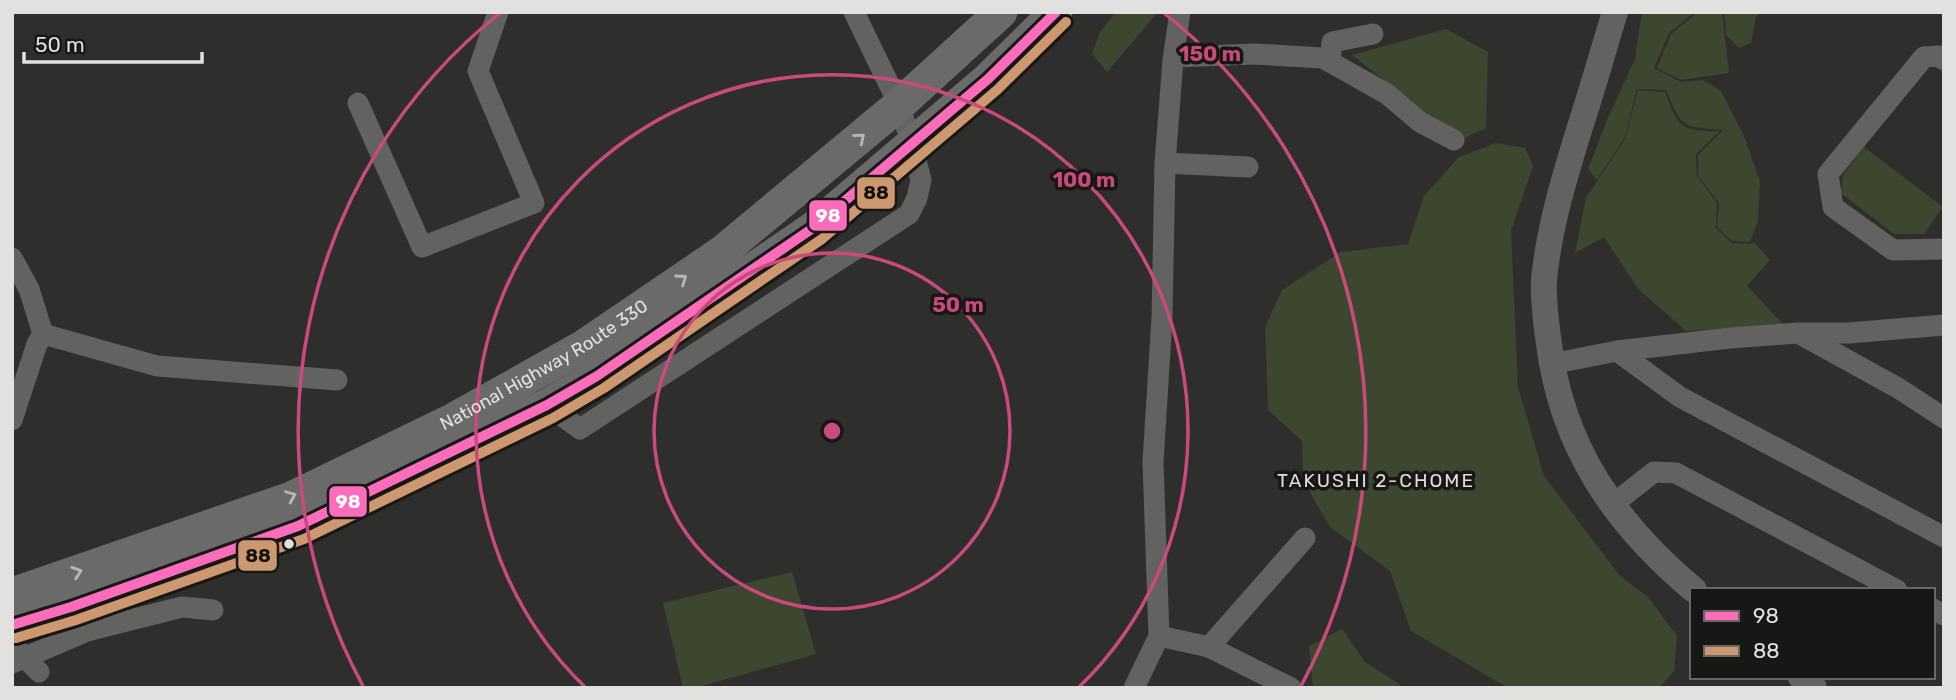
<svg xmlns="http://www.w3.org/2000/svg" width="1956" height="700" font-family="Rubik,sans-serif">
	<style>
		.green { fill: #3d462e }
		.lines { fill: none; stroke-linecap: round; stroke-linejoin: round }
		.minor { stroke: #626261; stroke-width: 21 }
		.tertiary { stroke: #626261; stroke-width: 26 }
		.trunk { stroke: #6a6a6a; stroke-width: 33 }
		.bus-1-casing { stroke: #171816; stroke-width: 16 }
		.bus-2-casing { stroke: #171816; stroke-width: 16 }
		.bus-1 { stroke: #fb6dba; stroke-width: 10 }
		.bus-2 { stroke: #cd976f; stroke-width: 10 }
		.oneway { stroke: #b7b8b7 }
		.ring { fill: none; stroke: #ca4a7c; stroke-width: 3.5 }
		.bus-dot { fill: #e1e2e0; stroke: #171816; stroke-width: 2.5 }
		.labels { text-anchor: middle; stroke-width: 7; stroke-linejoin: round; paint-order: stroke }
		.street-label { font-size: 18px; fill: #e1e2e0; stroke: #171816 }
		.neighbourhood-label { font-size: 19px; letter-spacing: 2px; fill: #dcdfd9; stroke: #171816 }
		.centre { fill: #ca4a7c; stroke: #171816; stroke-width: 3.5 }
		.ring-label { font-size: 21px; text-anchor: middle; font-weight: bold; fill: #ca4a7c; stroke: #171816; stroke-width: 7; stroke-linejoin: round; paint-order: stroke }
		.line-badge { stroke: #171816; stroke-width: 2.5 }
		.badge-label { font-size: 19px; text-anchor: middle; font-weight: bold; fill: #fff }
		.pale-badge-label { font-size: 19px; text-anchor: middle; font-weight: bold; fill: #111 }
	</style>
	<rect width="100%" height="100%" fill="#2e2f2d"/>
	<g class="green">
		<path d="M1116 12H1158L1107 72 1092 54 1100 32Z"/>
		<path d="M1645 12H1695L1669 33 1654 68 1681 82 1703 80 1721 91 1744 136 1760 181 1758 221 1750 242 1732 241 1717 227 1719 203 1698 176V155L1723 130C1681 126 1683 130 1666 90L1637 89 1625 137 1597 180 1588 169 1607 120 1635 59 1641 18Z"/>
		<path d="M1698 12H1722L1729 73 1681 80 1657 68 1671 34Z"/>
		<path d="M1724 12H1760L1756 17 1751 43 1739 48 1726 35Z"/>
		<path d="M1446 29 1488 52 1486 128 1460 140 1352 55Z"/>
		<path d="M1638 90 1665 92C1679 128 1680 131 1720 131L1696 154 1697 176 1717 203 1716 228 1732 243 1751 244 1754 242 1770 260 1747 286 1783 324 1686 331 1638 289 1604 237 1575 253 1586 198 1625 139Z"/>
		<path d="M1496 143 1525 148 1533 166 1511 231 1518 387 1544 476 1620 576 1648 597 1677 636 1674 671 1659 688H1508L1411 631 1390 571 1330 527 1303 480 1302 441 1268 410 1265 327 1282 290 1341 252 1408 244 1424 196 1459 157Z"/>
		<path d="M1864 147 1943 207 1924 234H1894L1841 193 1843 175Z"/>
		<path d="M792 572 816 654 695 688H683L663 603Z"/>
		<path d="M1342 629 1365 662 1405 688H1313L1309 646Z"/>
	</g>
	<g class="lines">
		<g class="minor">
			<path d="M1174 57 1255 54 1323 58 1387 94 1420 122 1454 140"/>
			<path d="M1944 60 1939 56 1924 57 1828 174 1833 207 1893 250 1944 249"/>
			<path d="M1330 62 1332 42 1373 34"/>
			<path d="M358 103 422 247 534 203 478 71 498 12"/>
			<path d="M1165 163 1248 167"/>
			<path d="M12 258 29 289 43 334 37 344 12 420"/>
			<path d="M43 334 157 366 337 380"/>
			<path d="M1800 334 1898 388 1944 418"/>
			<path d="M1617 351 1680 397 1944 537"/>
			<path d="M1551 364 1617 351 1730 338 1798 333H1849L1944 325"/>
			<path d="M547 405 580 429 909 214 917 198 921 180 912 144 899 105 854 12"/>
			<path d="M1612 505 1654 472 1676 473 1897 590"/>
			<path d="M1933 609 1944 615"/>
			<path d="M1159 636 1209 647 1291 688"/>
			<path d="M12 639 16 648 39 672"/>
			<path d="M1209 647 1305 538"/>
			<path d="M12 663 87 631 182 607 213 610"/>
			<path d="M1134 688 1159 636 1153 462 1162 318 1165 163 1173 60 1180 12"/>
		</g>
		<g class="tertiary">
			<path d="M1615 12C1603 51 1592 91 1579 130 1564 179 1549 228 1544 280 1543 301 1546 323 1549 344 1562 447 1615 524 1694 590"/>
			<path d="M1801 677 1814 688"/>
		</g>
		<g class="trunk">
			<path id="s1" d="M12 594 291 498 454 419 584 346 722 252 899 105 1001 12"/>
			<path d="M12 625 71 607 298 526 547 405 597 376 813 228 988 79 1056 12"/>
		</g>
		<g class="bus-1-casing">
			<path id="bus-1" d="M12 625 71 607 298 526 547 405 597 376 813 228 988 79 1056 12"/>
		</g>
		<g class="bus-2-casing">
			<path id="bus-2" d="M16 638 76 620 304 539 553 418 604 388 822 239 997 90 1066 22"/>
		</g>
		<use href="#bus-1" class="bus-1"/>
		<use href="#bus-2" class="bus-2"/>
	</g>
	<defs><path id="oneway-chevron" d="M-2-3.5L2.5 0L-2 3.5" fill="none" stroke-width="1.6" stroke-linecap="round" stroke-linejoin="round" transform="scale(1.75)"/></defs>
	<g class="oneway">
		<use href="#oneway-chevron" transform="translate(860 138) rotate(-40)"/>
		<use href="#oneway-chevron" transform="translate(682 279) rotate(-35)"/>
		<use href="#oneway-chevron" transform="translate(291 496) rotate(-23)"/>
		<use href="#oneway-chevron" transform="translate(77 572) rotate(-19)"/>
	</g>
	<g class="ring">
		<circle cx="832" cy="431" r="178"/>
		<path d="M585 687A356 356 0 1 1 1079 687"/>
		<path d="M363 686A534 534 0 0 1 500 13M1164 13A534 534 0 0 1 1301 686"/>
	</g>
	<circle class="bus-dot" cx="289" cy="544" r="6"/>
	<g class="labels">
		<g class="street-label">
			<text dy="6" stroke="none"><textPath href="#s1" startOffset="581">National Highway Route 330</textPath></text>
		</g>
		<g class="neighbourhood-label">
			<text x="1376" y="487">TAKUSHI 2-CHOME</text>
		</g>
	</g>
	<circle cx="832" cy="431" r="10" class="centre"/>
	<g class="ring-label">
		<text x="1210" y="61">150 m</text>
		<text x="1084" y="187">100 m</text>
		<text x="958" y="312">50 m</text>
	</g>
	<g class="line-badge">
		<rect x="856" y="176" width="40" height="34" rx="7" fill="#cd976f"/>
		<rect x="808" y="199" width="40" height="33" rx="7" fill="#fb6dba"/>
		<rect x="328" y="485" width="40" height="33" rx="7" fill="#fb6dba"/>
		<rect x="237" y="539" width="41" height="33" rx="7" fill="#cd976f"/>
	</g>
	<g class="badge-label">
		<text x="828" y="222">98</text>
		<text x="348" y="508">98</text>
	</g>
	<g class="pale-badge-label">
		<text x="876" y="199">88</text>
		<text x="258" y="562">88</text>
	</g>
	<rect width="1956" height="700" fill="none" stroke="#e1e2e0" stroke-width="28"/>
	<rect x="1690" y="588" width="245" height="91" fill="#171816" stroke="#686967" stroke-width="2"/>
	<rect x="1704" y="611" width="35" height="10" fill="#fb6dba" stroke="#686967" stroke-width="2"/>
	<text x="1753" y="623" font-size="21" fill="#e1e2e0">98</text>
	<rect x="1704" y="646" width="35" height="10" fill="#cd976f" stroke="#686967" stroke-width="2"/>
	<text x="1753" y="658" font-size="21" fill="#e1e2e0">88</text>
	<path d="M24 52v10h178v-10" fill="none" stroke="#e1e2e0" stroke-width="3.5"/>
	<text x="35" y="52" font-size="21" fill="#e1e2e0" stroke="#171816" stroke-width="5" paint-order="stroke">50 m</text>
</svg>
